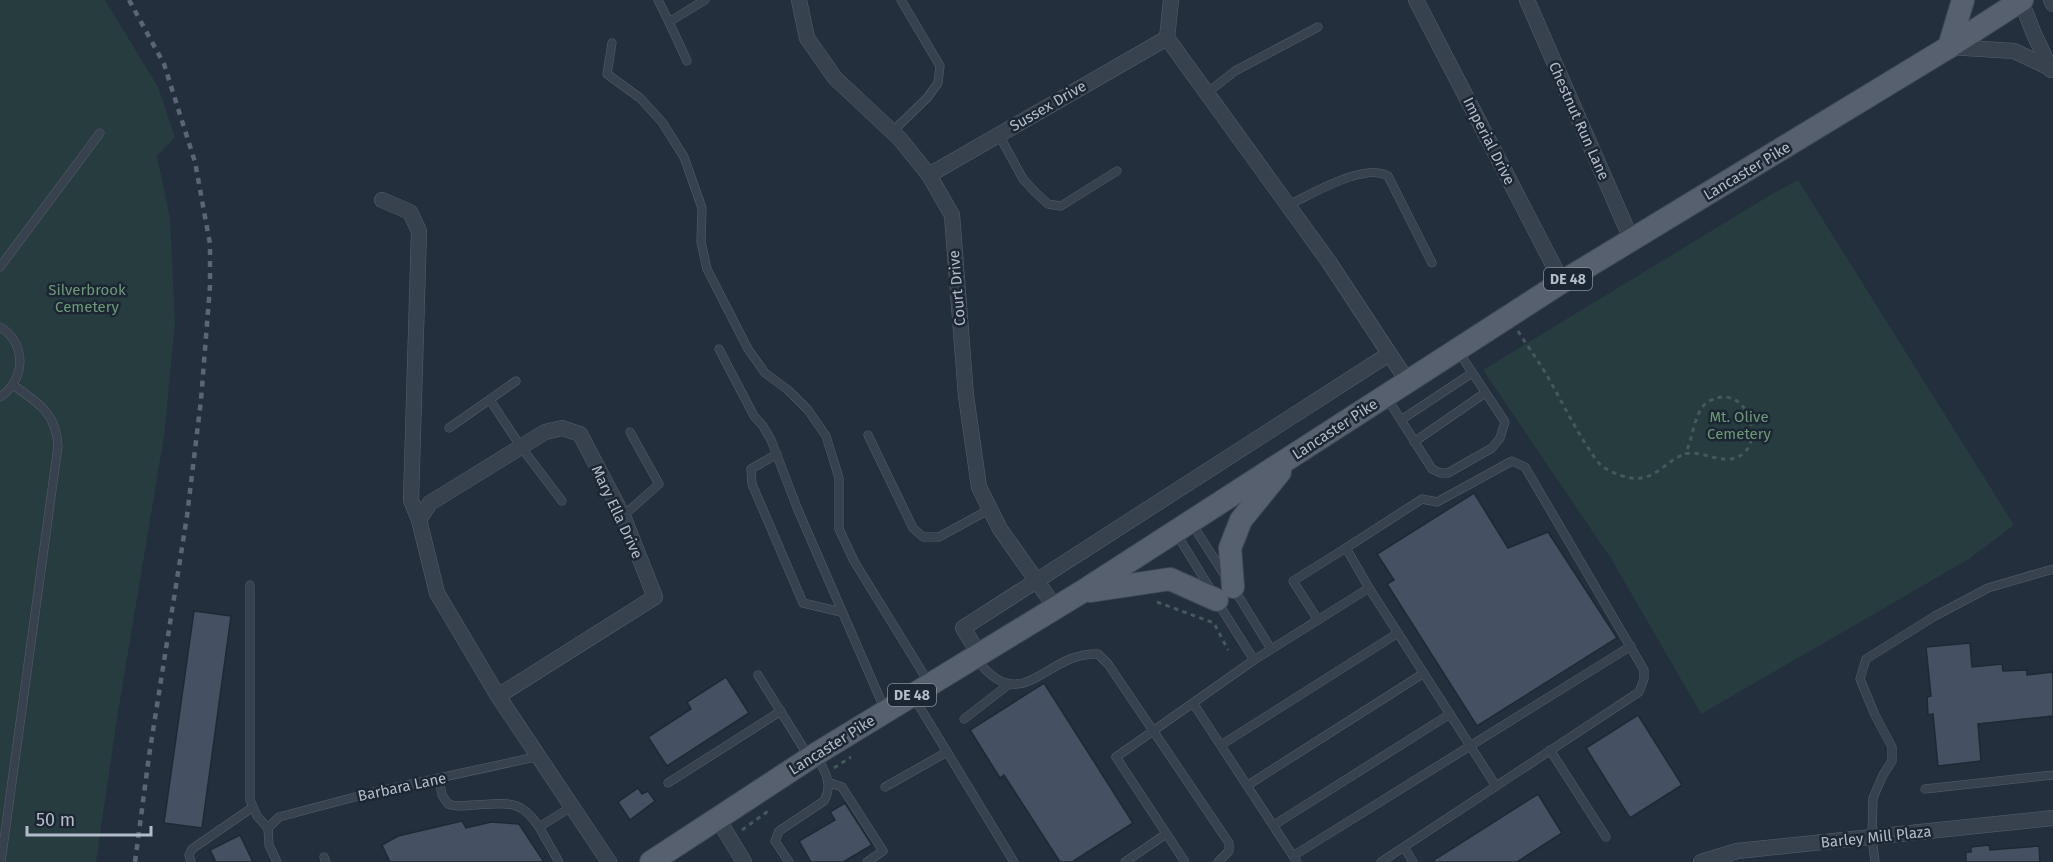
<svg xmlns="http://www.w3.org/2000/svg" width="2053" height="862" font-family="'Fira Sans',sans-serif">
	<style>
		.green { fill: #263c3f }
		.building { fill: #455162; stroke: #1f2835; stroke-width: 1.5 }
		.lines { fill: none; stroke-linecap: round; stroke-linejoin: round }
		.lane-casing { stroke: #565f6c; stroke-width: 9 }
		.street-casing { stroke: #565f6c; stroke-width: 16 }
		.primary-casing { stroke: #414a57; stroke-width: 24 }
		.path { stroke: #44595c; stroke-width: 3; stroke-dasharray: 4.5 4.5; stroke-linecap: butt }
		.lane { stroke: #38414e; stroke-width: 8 }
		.street { stroke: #38414e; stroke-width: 15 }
		.primary { stroke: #56606e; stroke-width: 22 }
		.rail { stroke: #5a6575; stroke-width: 4.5; stroke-dasharray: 6 6; stroke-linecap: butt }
		.labels { text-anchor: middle; stroke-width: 5; stroke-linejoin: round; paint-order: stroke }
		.shield { fill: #1d2633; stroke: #878f9c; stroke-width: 1.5 }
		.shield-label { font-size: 14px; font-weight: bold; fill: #b4bcc9 }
		.street-label { font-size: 15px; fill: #b4bcc9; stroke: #1d2633 }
		.park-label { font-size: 15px; fill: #6b9a76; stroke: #1d2633 }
	</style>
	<rect width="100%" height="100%" fill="#242f3e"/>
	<g class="green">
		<path d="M0 0H105L158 87 175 137 157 156 170 219 175 323 164 436 117 718 96 862H0Z"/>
		<path d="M1798 180 2014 525 1969 559 1701 714 1612 560 1483 370 1772 194Z"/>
	</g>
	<g class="building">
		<path d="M1474 493 1508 548 1548 532 1617 638 1477 726 1387 584 1394 580 1377 554Z"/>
		<path d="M194 611 231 616 202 828 164 823Z"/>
		<path d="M1970 643 1972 667 2002 664 2003 671 2027 670V675L2053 672V716L1978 724 1981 761 1938 766 1933 714 1928 715 1927 697 1931 696 1926 647Z"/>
		<path d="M726 677 749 713 667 766 648 737 691 709 687 702Z"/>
		<path d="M1044 683 1133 823 1072 862H1060L1004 775 1000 778 970 730Z"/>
		<path d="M1638 715 1682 785 1630 818 1586 748Z"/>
		<path d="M638 788 642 794 648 791 655 801 630 820 618 802Z"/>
		<path d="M1538 794 1562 833 1517 862H1431Z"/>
		<path d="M845 803 872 845 843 862H811L799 841 835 820 830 812Z"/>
		<path d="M462 821 466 828 491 822 519 824 544 862H390L382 845 398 836Z"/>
		<path d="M240 835 253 862H216L210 850Z"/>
		<path d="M1989 845 1990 850 2039 846 2040 862H1966V852H1971V847Z"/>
	</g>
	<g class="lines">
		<g class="lane-casing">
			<g id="lane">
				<path d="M658 0 669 22 705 0"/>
				<path d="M669 22 687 61"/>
				<path d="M612 43 607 74 640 98 662 122 684 157 702 208 701 242 707 269 748 349 765 373 788 390 808 410 826 436 839 478V529L854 561 929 683"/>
				<path d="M1207 93 1235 71 1318 27"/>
				<path d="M892 132 927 98 938 83 940 66 901 0"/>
				<path d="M999 135 1023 179 1035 192 1048 204 1061 206 1117 171"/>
				<path d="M1288 205C1311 195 1364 162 1388 176L1432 263"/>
				<path d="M0 267 100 133"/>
				<path d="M0 327C27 343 26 380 0 397"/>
				<path d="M719 349 754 416 763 426 771 440 798 510 885 710"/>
				<path d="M1387 398 1432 469 1440 473H1448L1492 448 1500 438 1505 422 1458 351"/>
				<path d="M490 400 521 447 562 501"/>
				<path d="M1401 420 1472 373"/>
				<path d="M449 428 516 381"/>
				<path d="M868 435 913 528 923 537H939L990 509"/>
				<path d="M1414 442 1485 393"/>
				<path d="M777 454 751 469 752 484 803 603 841 612"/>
				<path d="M623 516 659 484 630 432"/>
				<path d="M1192 524 1224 574"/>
				<path d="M1176 533 1211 590"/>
				<path d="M250 585V800L257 816 268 828"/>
				<path d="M1369 588 1496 786"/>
				<path d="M1234 589 1271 649"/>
				<path d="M1218 603 1254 660"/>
				<path d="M1318 620 1293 581 1346 548"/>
				<path d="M977 660C1023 719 1046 651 1098 654L1108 664 1229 843V851L1218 862"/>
				<path d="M758 675 809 757"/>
				<path d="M913 696 1014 862"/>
				<path d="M1193 703 1297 862"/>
				<path d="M964 719 1008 685"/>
				<path d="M1221 745 1398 633"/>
				<path d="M1550 750 1606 837"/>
				<path d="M439 778 442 795 448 804C456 807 464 806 472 805 505 804 520 797 539 827"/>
				<path d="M828 782 842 787 883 851 867 862"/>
				<path d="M668 783 781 711"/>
				<path d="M1248 785 1424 673"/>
				<path d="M885 787 947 752"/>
				<path d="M1925 789 2053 775"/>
				<path d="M1274 825 1450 714"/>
				<path d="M268 828 279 817 370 793 540 756"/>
				<path d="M268 828 269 845 277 862"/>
				<path d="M1404 847 1413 862"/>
				<path d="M1293 856 1631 646"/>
				<path d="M324 857 326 862"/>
				<path d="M1 862 58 446C56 412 38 403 13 385"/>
				<path d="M191 862 189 855 192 849 253 807"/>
				<path d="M559 862 539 827 573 806"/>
				<path d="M789 862 775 841 779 831 824 801C833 785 826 772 817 758"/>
				<path d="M1125 862 1166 834"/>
				<path d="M1185 862 1116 757 1254 660 1369 588 1346 548 1422 499 1437 502 1512 461 1525 467 1644 670V679L1639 692 1381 862"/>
				<path d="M1875 862 1872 837 1873 798 1883 775 1892 761V747L1875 715 1860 679 1866 659 1935 616 1988 588 2053 569"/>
			</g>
		</g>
		<g class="street-casing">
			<g id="street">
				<path d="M799 0 807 38 835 78 900 139 929 175 952 215 966 396 979 487 1000 529 1055 607"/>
				<path d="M1171 0 1167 38 1329 262 1408 382"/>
				<path d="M1416 0 1562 282"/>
				<path d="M1527 0 1632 241"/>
				<path d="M2051 0 2053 4"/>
				<path d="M2021 1 2034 34 2051 70"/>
				<path d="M1949 47 2014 51 2050 68"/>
				<path d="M929 175 1167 38"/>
				<path d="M382 200 410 212 419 231 411 500 419 520"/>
				<path d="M562 428 580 434 623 516 655 597 498 696 437 593 419 520 430 503 545 432Z"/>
				<path d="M979 654 963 628 1389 354"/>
				<path d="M498 696 609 862"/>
				<path d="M718 819 744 862"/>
				<path d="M1701 862 1737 851 2053 818"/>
			</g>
		</g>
		<g class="primary-casing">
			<g id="primary">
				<path d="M1949 47 1963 0"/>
				<path d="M1233 587 1230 548 1241 520 1280 472"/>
				<path d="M1090 591 1170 579 1217 600"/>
				<path d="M651 862 816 754 1080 593 1562 282 1949 47 2022 0"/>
			</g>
		</g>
		<g class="path">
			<path d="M1518 331C1526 344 1535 356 1543 369 1560 397 1573 426 1591 452 1594 457 1598 463 1602 466 1612 473 1629 480 1641 478 1658 476 1669 459 1685 454 1700 450 1715 461 1730 459 1768 455 1752 388 1717 398 1714 399 1708 401 1705 404 1693 416 1693 440 1685 454"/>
			<path d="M1157 602 1214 623 1228 650"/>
			<path d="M834 768 851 757"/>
			<path d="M742 830 771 809"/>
		</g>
		<use href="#lane" class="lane"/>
		<use href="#street" class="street"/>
		<use href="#primary" class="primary"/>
		<path class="rail" d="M129 0 164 64 195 162 210 244V286L201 400 187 516 149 756 135 862"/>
	</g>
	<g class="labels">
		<g class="shield">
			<rect x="1544" y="268" width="48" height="22" rx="4.5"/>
			<rect x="888" y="684" width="48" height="22" rx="4.5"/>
		</g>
		<g class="shield-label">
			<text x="1568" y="284">DE 48</text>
			<text x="912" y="700">DE 48</text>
		</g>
		<g class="street-label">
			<text transform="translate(1048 106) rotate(-30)" y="5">Sussex Drive</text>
			<text transform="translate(1579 121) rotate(66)" y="5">Chestnut Run Lane</text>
			<text transform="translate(1489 141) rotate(63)" y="5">Imperial Drive</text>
			<text transform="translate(1747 171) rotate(-31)" y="5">Lancaster Pike</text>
			<text transform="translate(957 288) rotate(-95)" y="5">Court Drive</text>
			<text transform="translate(1335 429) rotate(-33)" y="5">Lancaster Pike</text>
			<text transform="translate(617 512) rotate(65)" y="5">Mary Ella Drive</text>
			<text transform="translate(832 745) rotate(-32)" y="5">Lancaster Pike</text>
			<text transform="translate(402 787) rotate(-12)" y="5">Barbara Lane</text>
			<text transform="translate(1876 837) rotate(-6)" y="5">Barley Mill Plaza</text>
		</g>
		<g class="park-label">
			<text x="87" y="295">Silverbrook<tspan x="87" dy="17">Cemetery</tspan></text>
			<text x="1739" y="422">Mt. Olive<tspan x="1739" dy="17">Cemetery</tspan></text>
		</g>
	</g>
	<path d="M27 826v9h124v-9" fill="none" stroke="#b4bcc9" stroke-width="3"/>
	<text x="36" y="826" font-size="18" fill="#b4bcc9" stroke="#1d2633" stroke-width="4.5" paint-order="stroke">50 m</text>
</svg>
